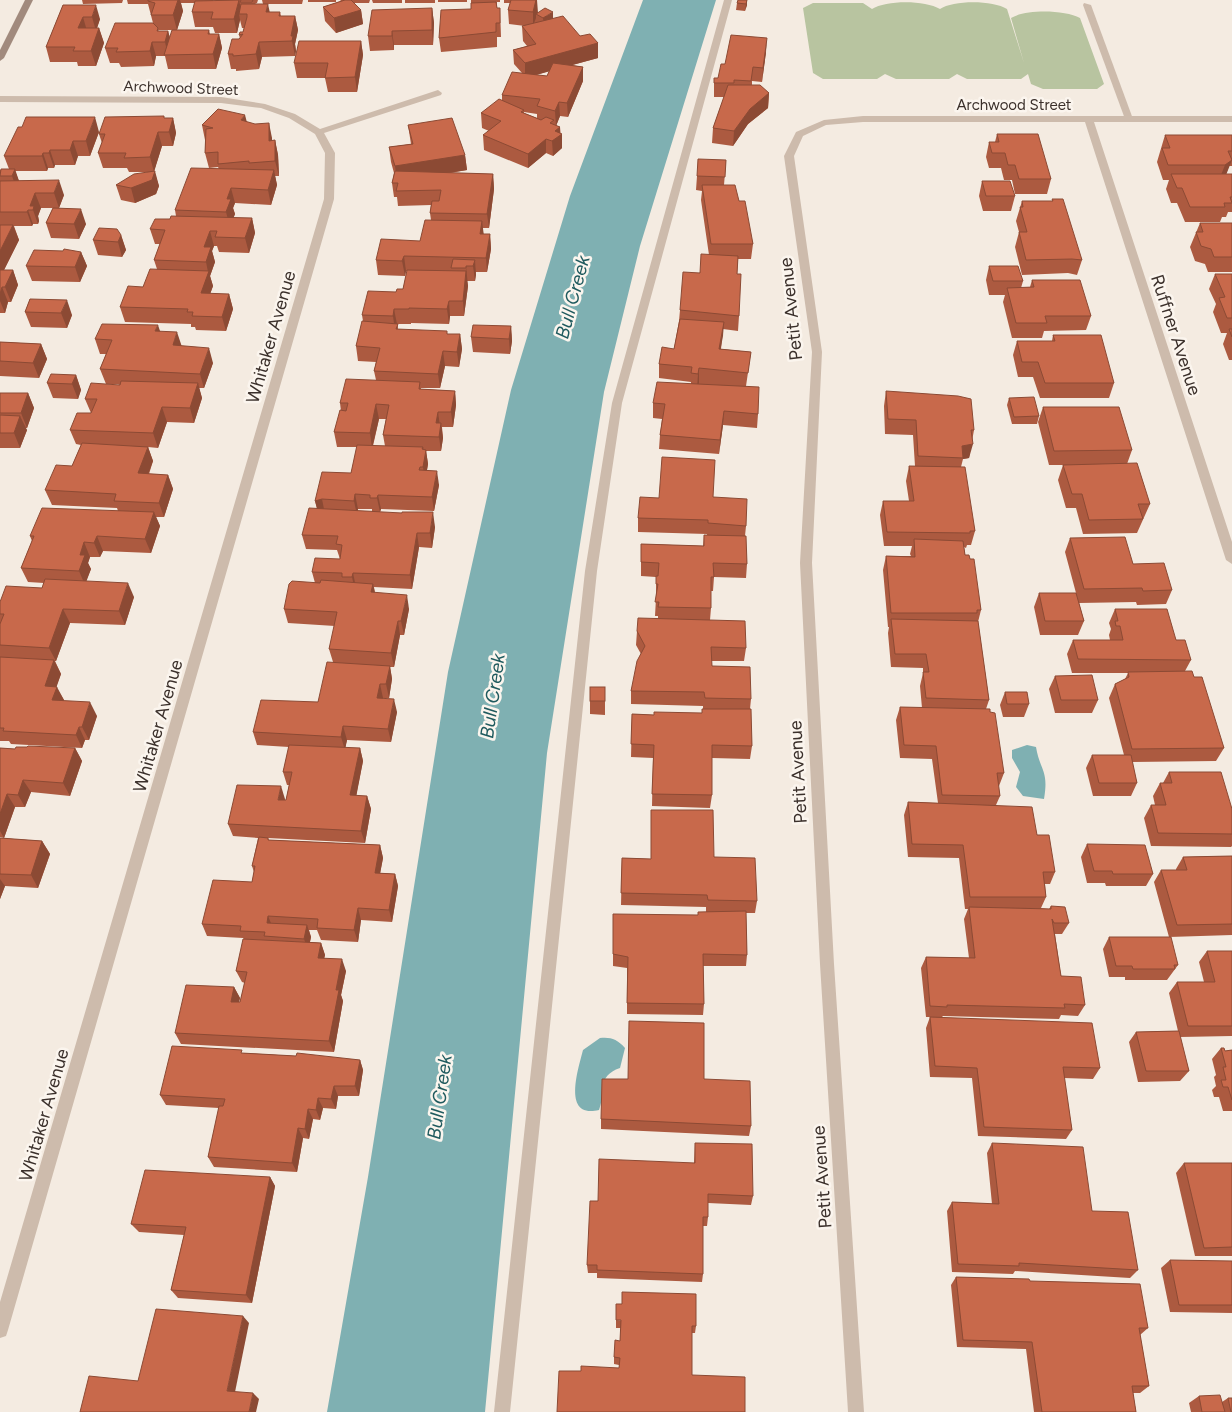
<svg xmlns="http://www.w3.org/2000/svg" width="1232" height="1412" font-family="Figtree,sans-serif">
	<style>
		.green { fill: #b8c4a0 }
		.water { fill: #7fb0b2 }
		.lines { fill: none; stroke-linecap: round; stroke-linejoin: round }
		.lane { fill: #cdbbac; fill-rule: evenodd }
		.street { fill: #cdbbac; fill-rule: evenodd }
		.secondary { fill: #a18a7d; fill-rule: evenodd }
		.wall { fill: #ac5a40; fill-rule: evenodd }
		.shaded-wall { fill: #8c4a34 }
		.building { fill: #c8694b; stroke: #8c4a34 }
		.labels { text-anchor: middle; stroke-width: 5; stroke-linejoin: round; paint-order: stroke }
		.far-street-label { font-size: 15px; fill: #3b302b; stroke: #fbf5ee }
		.street-label { font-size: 18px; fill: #3b302b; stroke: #fbf5ee }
		.water-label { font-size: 19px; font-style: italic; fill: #1f5a5e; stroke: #fbf5ee }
	</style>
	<rect width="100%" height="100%" fill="#f4ebe1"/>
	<path class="green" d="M813 3H863L872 9C886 0 925 0 940 9 953 0 993 0 1007 9L1024 63 1011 18C1026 9 1065 10 1080 18L1104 84 1097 89H1043L1031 84 1028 74 1021 79H967L957 74 949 79H896L885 74 877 79H823L813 73 803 8Z"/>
	<g class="water">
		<path d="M643 0H716L640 246 604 392 547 753 485 1412H327L368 1177 448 672 511 390 570 196Z"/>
		<path d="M1027 745 1036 747C1040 771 1049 770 1044 799L1023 796 1016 787 1020 772 1012 758V750Z"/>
		<path d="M600 1038C611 1037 617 1039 625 1048L620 1068C596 1076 606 1093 599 1110 562 1119 578 1070 583 1050Z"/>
	</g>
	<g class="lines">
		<g class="lane">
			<path d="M724 0H732L622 403 597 571 510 1412H494L585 571 612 403Z"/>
			<path d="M1084 3 1091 5 1133 119 1132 121H1126L1125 119 1083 5Z"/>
		</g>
		<g class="street">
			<path d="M438 90 442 93 441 95 324 133 335 153 334 199 8 1330 6 1336 0 1338V1302L324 199 325 153 315 134 289 118 261 108 221 103 0 102V96L221 97 265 104 295 114 320 129Z"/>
			<path d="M863 116H1232V122H1094L1232 542V564L1226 560 1085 122H863L826 125 803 136 794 156 822 352 812 563 834 964 864 1412H848L820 964 800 563 812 352 784 156 796 132 824 120Z"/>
		</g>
		<path class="secondary" d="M25 0H33L4 58 0 61V50Z"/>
	</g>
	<g class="wall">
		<path d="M82 0H123L122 3 83 4Z"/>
		<path d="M127 0H213V1H218L217 0H258L257 3 255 4 269 12H280L281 16H295L298 30 295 44 296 51 295 56 262 57 259 69 236 71V69H231L228 54 240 38 239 35 243 32 244 28H242L240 20 237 33H215L213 27H195L192 12 195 3H181L183 11 177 30H158L159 31H168L170 38 209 30 210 34H219L222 48 216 69H168L165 56H156L154 66 121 67 119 63H110L105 48 153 23 148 4H128Z"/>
		<path d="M262 0H303L302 4H263Z"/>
		<rect x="308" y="0" width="28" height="2"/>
		<path d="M340 0H370L369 3H354L361 10 363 24 336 33 325 21 323 7 341 1Z"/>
		<path d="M372 0H402V3H373Z"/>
		<rect x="405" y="0" width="30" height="3"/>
		<rect x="438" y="0" width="29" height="2"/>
		<path d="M471 0H500V2H497V8H500L501 37H497V47L441 52 439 38 471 9Z"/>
		<path d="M504 0H537V13L553 18 580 36 598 43V58L572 65 583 67V81L568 117 560 116 556 126 560 127 562 148 553 156 546 153 528 168 484 150 483 135 489 131 482 128 481 113 502 100V95L522 73 514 64 513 50 527 46 523 41 522 26H525L509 24 508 10 510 3H504ZM549 71 547 76 536 75ZM524 112 537 114V118L524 113Z"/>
		<path d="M747 0V5L745 11 736 10 737 3Z"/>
		<path d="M63 5 100 19 97 28H99L104 43 96 66H78L77 62H50L46 47Z"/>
		<path d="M432 8 434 23 433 45H394V50L370 51 368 36Z"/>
		<path d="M361 41 363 55 357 92H328L325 78H297L294 63Z"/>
		<path d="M766 52 762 82 752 81V85L769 93 768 108 748 124 733 146 712 143 713 128 724 97H714V78H718L725 64Z"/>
		<path d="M165 118H173L176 133 173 146H162L154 171 159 186 156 194 135 203 121 200 116 185 148 172H129L127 168H103L98 153 102 143 99 134Z"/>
		<path d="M247 122 272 138V141L275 140 278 155 279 176H275L277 185 271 205 235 203 233 208 235 214 233 218H252L255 233 249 253 219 252 217 246H214L212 251 215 262 210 276 213 286 210 294H229L233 309 226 331 196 330 195 327H191V324L125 322 120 307 143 287 157 269 154 260 160 244H155L150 229 176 216 175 210 219 169 218 167 209 168 205 153V140L202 125Z"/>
		<path d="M408 125 465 155 467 170 450 173 493 174 494 189 489 228H483V234H490L491 249 487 272H476L475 281H467L468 286 464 316H450L449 324 411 323V324H397H398V329L448 334H460L462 349 459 367 445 366 440 388H421V389L455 391 456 405 453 427H442L443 438 441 451H426L428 464 427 470 439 485 434 511 381 509 380 512 435 527 432 548 419 547 412 589 374 587 375 593 409 609 404 635H400L394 667H390L392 679 389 698H383L382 699 397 712 391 742 347 740 345 748H360L363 761 356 796H367L371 809 365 843 268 838 269 840 380 845 383 858 380 873 395 874 398 886 392 922 361 920 358 942 321 940 317 930H309L311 937 310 942 321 943 325 955 324 958 346 971 341 995 343 1001 334 1052 181 1044 175 1033 234 987 240 998 239 1002H240L245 983 242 982 236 971 244 939 243 938 207 936 202 924 252 882 254 872 252 866 258 838 233 836 228 824 285 799V800H286L289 785H287L283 772 289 747 257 745 253 732 318 702 333 662 329 649 335 626 288 623 284 609 315 583 312 572 340 559 337 550 306 549 302 535 317 509 315 501 351 473 357 447H337L334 432 341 411 340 403 376 380 374 371 376 362 358 361 356 346 363 321 362 315 396 292 403 289 407 271H406L405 276 378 275 376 260 420 241 431 220 430 213 431 205 398 206 397 197H394L392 183 394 173 391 162 389 147 411 144ZM379 419H386L383 435 385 446H373ZM358 509H372V512L358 511Z"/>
		<path d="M99 132 90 156H78L75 165H55L54 168H48L47 171H15L19 181 64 195 59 208 86 224 79 239 51 238 46 223 53 208H41L38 216 39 221 38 224H33L32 226H14L19 240 4 270H13L18 285 11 302H8L5 313H0V170L9 169 4 156Z"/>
		<path d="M997 134 1051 179 1047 194H1015L1012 180H1004L1001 168H989L986 157 989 142H995Z"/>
		<path d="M1165 135H1232V166H1229L1226 174H1232V212H1228L1226 217H1222L1220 222H1185L1177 203H1171L1166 189 1169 180H1163L1157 162Z"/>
		<path d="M726 160 724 185 739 201 753 244 751 259H738L737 274 739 316 738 331 723 329 721 349 751 352 746 386 758 414 757 428 723 425 719 454 659 449 660 435 662 419 653 418V403L691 384V382L659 378V364L674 349 679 321 680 310 709 255 701 200 702 191 696 190 697 176Z"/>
		<path d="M982 181 1015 196 1011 211H983L979 196Z"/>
		<path d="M1052 199 1082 260 1077 275 1068 273 1022 275 1015 247 1019 232 1016 221 1022 201H1052Z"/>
		<path d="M1200 223H1232V272H1208L1205 264 1195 261 1190 247Z"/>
		<path d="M121 235 126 250 122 257 98 255 93 240Z"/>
		<path d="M81 252 87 266 80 282 32 281 26 266Z"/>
		<path d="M989 266 1023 281 1021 288 1030 287 1032 280 1091 316 1086 330 1044 331 1042 338H1012L1003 302 1005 295H989L986 280Z"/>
		<path d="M1215 274H1232V360H1229L1223 344 1227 333H1221L1213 312 1216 304 1209 289Z"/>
		<path d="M30 299 72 315 67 328 31 327 25 312Z"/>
		<path d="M511 326 512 341 510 354 473 352 471 337Z"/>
		<path d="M160 331 181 346 213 363 204 388H199L202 398 194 423 167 422 158 448 148 447 153 461 149 474 168 475 173 489 164 517H156L160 526 151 553 103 551 100 557H90L88 563 91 569 86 581 134 597 125 625 70 623 56 661H55L61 674 56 687 64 700 63 701 97 716 89 740H85L82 748 11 744 9 741H0V602L42 588 44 583 28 582 21 568 32 541 30 536 118 511 117 508 52 505 45 490 72 466 81 445 76 444 70 430 91 413 85 399 120 384H106L100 369 106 354H100L95 339Z"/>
		<path d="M1053 335 1114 383 1109 398H1040L1033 377H1018L1013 355 1017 341H1052Z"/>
		<path d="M0 342 41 344 47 359 39 378 0 376Z"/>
		<path d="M76 375 81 390 78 399 53 398 47 383Z"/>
		<path d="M886 391 974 430 969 458 963 459 961 467 975 531 971 545H967L966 548 964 547 965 555 981 610 978 622 989 700 986 709 990 712 1004 773 999 786H998L1000 796 996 805 1037 835 1055 872 1050 884H1045L1046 897 1041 908 1049 909 1051 906 1069 923 1062 934H1055L1061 976 1085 1005 1078 1016 1061 1015 1059 1019 943 1016 942 1017 1100 1068 1093 1079 1064 1078 1072 1130 1066 1139 978 1136 972 1078 930 1077 926 1028 930 1017H926L921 968 926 957 969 958 964 919 968 909H965L959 858 908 857 904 815 908 802 938 803 932 759 900 758 896 720 900 707 922 708 920 686 923 673V668L891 667 888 633 889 627H888L883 570 886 556H911L910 554 912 546H884L880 515 883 501H909L906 481 909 466H915L913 435 885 434 884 406Z"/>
		<path d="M0 393H28L34 408 27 428H25L27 430 20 448H0Z"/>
		<path d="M1009 398 1039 416 1037 424H1012L1007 405Z"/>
		<path d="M1043 407 1132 450 1127 464 1150 504 1137 533 1083 534 1076 508H1066L1058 480 1063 465H1079H1049L1038 422Z"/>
		<path d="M713 497 746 526 745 536 747 564 746 578 714 577 713 591H711V608L710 620 746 648 744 661H711L712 666 751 699 750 709 752 746 750 759 712 758V795L710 808 652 806 653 758 631 757 632 714 654 715 702 713 703 709V706L631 704V691L641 654 636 645 637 631 658 619V616H655L656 598V577L641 576V544L703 546 704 535H707V534L638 532V518L659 498Z"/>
		<path d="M1070 538 1133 564 1172 590 1166 604 1137 605 1136 602 1079 603 1084 621 1078 635H1040L1034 607 1039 593H1076L1065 552Z"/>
		<path d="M1115 609 1176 640 1191 660 1185 671 1224 748 1216 761 1132 762 1137 783 1131 796H1093L1086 768 1092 755H1124L1109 698 1115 684 1125 679 1128 673H1072L1067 654 1073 640H1110L1109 635 1111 629 1109 623Z"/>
		<path d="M1055 676 1098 700 1092 713H1055L1049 689Z"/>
		<path d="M605 687V715L590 714V701Z"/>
		<path d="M1005 692 1029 704 1024 717H1003L1000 705Z"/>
		<path d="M0 748 15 749 75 748 82 761 70 796 31 792 25 807H15L4 838 0 837Z"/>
		<path d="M1169 772 1232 809V846L1231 847 1151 846 1144 818 1151 805H1155L1153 796 1160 783H1163Z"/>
		<path d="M651 810 714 857 757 901 755 913H746L747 955 746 966H703L704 1004 703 1015 627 1014V968L613 966V954L706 912V907L621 905 622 858 651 859Z"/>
		<path d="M0 838 42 841 50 854 38 888 5 886 0 899Z"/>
		<path d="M1087 844 1153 874 1146 886H1106L1105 883H1087L1081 857Z"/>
		<path d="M1232 856V935L1169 937 1154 882 1161 870H1176V869L1183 857Z"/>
		<path d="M1109 937 1178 965 1167 980H1125V977H1109L1103 949Z"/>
		<path d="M1207 951H1232V1036L1180 1037 1189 1071 1180 1081 1138 1082 1129 1042 1136 1032 1178 1031 1169 993 1177 982H1204L1199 962Z"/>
		<path d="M1221 1048 1225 1051 1232 1050V1111H1223L1219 1097H1214L1212 1090 1216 1086 1214 1077 1216 1075 1212 1059Z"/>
		<path d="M244 1053 360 1060 363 1070 359 1096H338L336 1109 323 1108 320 1120 313 1119 309 1139 303 1138 297 1172 214 1167 208 1157 219 1108 166 1105 160 1095Z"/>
		<path d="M628 1079H704L751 1126 749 1136 601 1129V1119Z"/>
		<path d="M695 1143 753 1196 751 1205 708 1203V1217L707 1226H703V1274L702 1282 597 1278V1273H588L587 1265 598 1201 694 1163Z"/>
		<path d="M992 1143 1092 1211 1138 1270 1130 1278 1015 1271 1013 1274 952 1272 947 1211 952 1202 992 1204 987 1153Z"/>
		<path d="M1184 1163H1232V1256H1195L1176 1173Z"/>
		<path d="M270 1177 275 1186 252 1303 178 1298 171 1290 184 1235 139 1232 131 1224Z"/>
		<path d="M1170 1260 1232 1305V1313L1170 1312 1161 1268Z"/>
		<path d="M956 1277 1030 1281 1148 1328 1140 1335 1149 1386 1140 1393H1133L1136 1412H1034L1026 1349 957 1347 951 1285Z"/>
		<path d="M616 1320 696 1326 695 1333H692V1375L581 1371 619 1368V1365L614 1364V1357L620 1341 621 1328H616Z"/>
		<path d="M1199 1396 1222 1402 1228 1398 1232 1412H1191L1189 1403Z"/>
	</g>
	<g class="shaded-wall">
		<path d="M178 0H180L183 11 177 30 173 15Z"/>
		<path d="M239 0 242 14H239L240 20 237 33 234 19Z"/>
		<path d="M536 0H537L538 13 536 14V18L533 26V12Z"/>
		<path d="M747 0V5L745 11 746 4Z"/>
		<path d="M268 4 271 18 266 12Z"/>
		<path d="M96 5 100 19 96 31 92 17Z"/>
		<path d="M432 8 434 23 433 45 432 30Z"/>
		<path d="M361 10 363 24 336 33 334 18Z"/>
		<path d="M553 12V26L544 32 543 18Z"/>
		<path d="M295 16 298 30 295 44 296 51 295 56 291 36Z"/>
		<path d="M83 17 87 31 78 28Z"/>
		<path d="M99 28 104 43 96 66 91 51Z"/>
		<path d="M168 31 172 45 168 55 165 42Z"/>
		<path d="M392 31 394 45V50L392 36Z"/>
		<path d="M219 34 222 48 216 69 213 54Z"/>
		<path d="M767 38 766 52 762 82 763 68Z"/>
		<path d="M361 41 363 55 357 92 355 77Z"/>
		<path d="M152 42 156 56 154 66 150 51Z"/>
		<path d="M259 42 262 57 259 69 256 54Z"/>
		<path d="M598 43V58L525 78V63Z"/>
		<path d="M583 67V81L568 117 567 103Z"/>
		<path d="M769 93 768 108 748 124 733 146 734 131 750 109Z"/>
		<path d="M559 102 560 116 556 126 555 111Z"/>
		<path d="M245 115 249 130 241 120Z"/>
		<path d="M95 117 99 132 90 156 86 141Z"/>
		<path d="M173 118 176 133 173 146 169 132Z"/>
		<path d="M269 123 272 138V156L269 141Z"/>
		<path d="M560 127V135L562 134V148L553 156 552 141 555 131Z"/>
		<path d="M158 132 162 146 154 172 150 157Z"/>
		<path d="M546 139V153L528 168V154Z"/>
		<path d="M275 140 278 155 279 176 275 161Z"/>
		<path d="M73 141 78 156 75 165 70 150Z"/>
		<path d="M50 150 55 165 54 168 49 153Z"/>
		<path d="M43 153 48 168 47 171 42 156Z"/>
		<path d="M465 155 467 170 397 181 395 166Z"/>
		<path d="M1232 160 1226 175 1219 180 1225 165Z"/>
		<path d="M15 169 20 184 17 190 12 176Z"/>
		<path d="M274 170 277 185 271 205 268 190Z"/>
		<path d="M155 171 159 186 156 194 135 203 131 188Z"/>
		<path d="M493 174 494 189 489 228 487 214Z"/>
		<path d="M59 180 64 195 59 208 54 193Z"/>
		<path d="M231 188 235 203 233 208 235 214 230 227 226 212 227 199Z"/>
		<path d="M35 193 41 208 38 216 39 221 38 224 33 210 30 206Z"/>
		<path d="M81 209 86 224 79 239 74 224Z"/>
		<path d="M28 210 33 224 32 226 27 212Z"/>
		<path d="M252 218 255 233 249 253 245 238Z"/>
		<path d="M482 221 484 236 480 234Z"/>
		<path d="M13 225 19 240 0 278V251Z"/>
		<path d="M210 231 214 246 212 251 215 262 210 276 213 286 205 308 201 293 208 272 206 262 204 247Z"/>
		<path d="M490 234 491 249 487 272 486 258Z"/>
		<path d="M121 235 126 250 122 257 118 242Z"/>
		<path d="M81 252 87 266 80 282 75 267Z"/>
		<path d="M404 256 406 271 405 276 402 261Z"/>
		<path d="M475 260 476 275 475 281 473 266Z"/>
		<path d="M466 266 468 286 464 316 463 301 466 272Z"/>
		<path d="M13 270 18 285 11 302 5 287Z"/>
		<path d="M2 287 8 302 5 313 0 301V294Z"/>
		<path d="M229 294 233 309 226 331 222 317Z"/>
		<path d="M67 300 72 315 67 328 61 313Z"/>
		<path d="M449 301 450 316 449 324 447 309Z"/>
		<path d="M394 309 397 324 395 331 393 316Z"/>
		<path d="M724 322 723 336 718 363 719 349Z"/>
		<path d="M158 325 163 340 155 331Z"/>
		<path d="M511 326 512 341 510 354 509 339Z"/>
		<path d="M177 332 182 347 173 345Z"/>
		<path d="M460 334 462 349 459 367 457 352Z"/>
		<path d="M41 344 47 359 39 378 33 363Z"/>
		<path d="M209 348 213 363 204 388 200 374Z"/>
		<path d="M443 351 445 366 440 388 438 374Z"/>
		<path d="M699 368V383L697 388 698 374Z"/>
		<path d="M76 375 81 390 78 399 72 384Z"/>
		<path d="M198 383 202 398 194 423 190 408Z"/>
		<path d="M455 391 456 405 453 427 451 412Z"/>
		<path d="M28 393 34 408 27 428 21 413Z"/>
		<path d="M376 404 379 419 372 448 370 433Z"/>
		<path d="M162 407 167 422 158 448 153 433Z"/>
		<path d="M724 411 723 425 719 454 720 440Z"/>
		<path d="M438 412 440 426 436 423Z"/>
		<path d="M20 416 27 430 20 448 14 433Z"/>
		<path d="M441 423 443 438 441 451 439 437Z"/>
		<path d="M973 444 969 458 963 459 962 446Z"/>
		<path d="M148 447 153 461 143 488 138 473Z"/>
		<path d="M423 447 425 459 426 450 428 464 425 481 423 467 422 449Z"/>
		<path d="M437 471 439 485 434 511 432 497Z"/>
		<path d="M168 475 173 489 164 517 159 503Z"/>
		<path d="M355 494 358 509 357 515 354 501Z"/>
		<path d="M378 495 381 509 380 512 377 498Z"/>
		<path d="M322 499 325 514 319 515 315 501Z"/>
		<path d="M154 512 160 526 151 553 145 539Z"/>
		<path d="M433 512 435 527 432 548 430 533Z"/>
		<path d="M417 533 419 547 412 589 410 575Z"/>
		<path d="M97 536 103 551 100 557 94 543Z"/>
		<path d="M84 542 90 557 88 563 91 569 85 585 79 571 80 555Z"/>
		<path d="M353 573 356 587 355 591 352 577Z"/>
		<path d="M128 583 134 597 125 625 119 611Z"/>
		<path d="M373 584 376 598 371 592Z"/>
		<path d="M407 595 409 609 404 635 401 621Z"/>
		<path d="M63 609 70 623 56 661 49 648Z"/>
		<path d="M398 621 400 635 394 667 391 653Z"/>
		<path d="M54 660 61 674 52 700 45 686Z"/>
		<path d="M390 666 392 679 389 698 386 684Z"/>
		<path d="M380 684 383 698 380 712 377 698Z"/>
		<path d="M57 687 64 700 59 714 52 700Z"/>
		<path d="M394 699 397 712 391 742 388 729Z"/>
		<path d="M90 702 97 716 89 740 82 727Z"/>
		<path d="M343 726 347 740 345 750 341 737Z"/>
		<path d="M79 727 85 740 82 748 76 735Z"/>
		<path d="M75 748 82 761 70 796 63 783Z"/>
		<path d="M360 748 363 761 354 808 350 795Z"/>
		<path d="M23 780 31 792 25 807 18 795Z"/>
		<path d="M281 786 285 799 282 812 278 800Z"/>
		<path d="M7 794 15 807 4 838 0 831V814Z"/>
		<path d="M367 796 371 809 365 843 361 831Z"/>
		<path d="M42 841 50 854 38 888 31 875Z"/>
		<path d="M380 845 383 858 378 885 375 873Z"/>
		<path d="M395 874 398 886 392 922 389 910Z"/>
		<path d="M0 879 5 886 0 899Z"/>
		<path d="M358 908 361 920 358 942 354 930Z"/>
		<path d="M268 916 273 928 267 923Z"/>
		<path d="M307 925 311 937 308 950 304 939Z"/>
		<path d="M321 943 325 955 322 969 318 958Z"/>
		<path d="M342 959 346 971 341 995 343 1001 334 1052 329 1041 336 990Z"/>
		<path d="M234 987 240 998 236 1013 231 1002Z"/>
		<path d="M360 1060 363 1070 359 1096 355 1086Z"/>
		<path d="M334 1086 338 1096 336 1109 331 1099Z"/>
		<path d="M318 1098 323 1108 320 1120 316 1110Z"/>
		<path d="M308 1109 313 1119 309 1139 305 1129Z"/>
		<path d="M298 1128 303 1138 297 1172 292 1163Z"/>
		<path d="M270 1177 275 1186 252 1303 246 1295Z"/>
		<path d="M243 1316 249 1323 234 1397 227 1391Z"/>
		<path d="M253 1393 259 1399 256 1412H249Z"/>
	</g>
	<g class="building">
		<path d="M148 0H178L173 15H151L155 3 148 1Z"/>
		<path d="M239 0 234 19H211L213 12H192L195 1Z"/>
		<path d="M241 0H253L252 2H240Z"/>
		<path d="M345 0H351L361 10 334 18 323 7Z"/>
		<path d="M511 0H536L533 12 508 10Z"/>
		<path d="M738 0H747L746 4 737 3Z"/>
		<path d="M496 2 497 8H500V23H496V32L439 38 441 10 471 9V3Z"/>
		<path d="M241 4H268L266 12H280L279 16H295L291 36H293L292 41 259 42 256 54 233 56V54H228L232 39H239L243 34 239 35 240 32H243L247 17V14H239Z"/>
		<path d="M63 5H96L92 17H83L78 28H99L91 51H73L75 47H46Z"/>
		<path d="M432 8V30L392 31V36H368L372 10Z"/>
		<path d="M545 8 553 12 543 18 536 14Z"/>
		<path d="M563 16 580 36 590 34 598 43 525 63 513 50 536 44 522 26Z"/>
		<path d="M115 23H153L158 28 157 31H168L165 42H152L150 51 116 52 118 48H105Z"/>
		<path d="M172 30H209L208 34H219L213 54 164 55Z"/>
		<path d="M731 35 767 38 763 68 753 67 751 81 734 80V83H714V78H718L721 64H725Z"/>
		<path d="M299 41H361L355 77 325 78 328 63H294Z"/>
		<path d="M553 63 583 67 567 103 559 102 555 111 537 106 540 99 502 95 512 72 547 76Z"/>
		<path d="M728 85H760L769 93 750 109 734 131 713 128Z"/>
		<path d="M499 99 524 110 521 112 541 120 546 117 554 120 550 123 560 127 555 131 562 134 552 141 546 139 528 154 483 135 501 121 481 113Z"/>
		<path d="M218 109 245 115 241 120 255 124 269 123V141L275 140V161L249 163V161L218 164V152L205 153 206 129 213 128 202 125Z"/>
		<path d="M164 116V118H173L169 132H158L150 157 124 158 126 153H98L105 134H99L105 117Z"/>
		<path d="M26 117H95L86 141H73L70 150H50L49 153H43L42 156H4L18 127H22Z"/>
		<path d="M452 118 465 155 395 166 389 147 413 144 408 125Z"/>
		<path d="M997 134H1038L1051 179H1019L1015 165H1008L1005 153H992L989 142H999Z"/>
		<path d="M1165 135H1232V151H1228L1232 160 1225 165H1168L1162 148H1170Z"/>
		<path d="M698 159 726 160 725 177 697 176Z"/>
		<path d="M191 168 274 170 268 190 231 188 227 199H231L226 212 175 210Z"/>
		<path d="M1 169H15L12 176H0Z"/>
		<path d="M155 171 152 180 131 188 116 185 134 174Z"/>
		<path d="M395 171 493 174 487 214 430 213 432 201H439L441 190 396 191 398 183H392Z"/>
		<path d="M1171 174H1232V197H1230L1232 203H1224L1225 207H1190L1182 188H1177Z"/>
		<path d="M59 180 54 193H35L30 206H34L33 210H28L27 212H0V181Z"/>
		<path d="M982 181H1010L1015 196H986Z"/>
		<path d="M702 185H735L739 201H745L753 244H711Z"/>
		<path d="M1052 199H1063L1082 260 1072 259 1026 260 1019 232H1027L1020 207H1023L1022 201H1053Z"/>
		<path d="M53 208 81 209 74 224 46 223Z"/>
		<path d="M171 216 252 218 245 238 215 237 217 231H210L204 247H211L206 262 154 260 165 230 150 229 155 219H170Z"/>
		<path d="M425 220 482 221 480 234H490L486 258 404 256 402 261 376 260 381 239 420 241Z"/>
		<path d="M1200 223H1232V257H1214L1211 249 1201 246 1196 232H1203Z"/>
		<path d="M0 225H13L0 251Z"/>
		<path d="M99 228 117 229 121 235 118 242 93 240Z"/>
		<path d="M64 249 81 252 75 267 26 266 34 250 63 251Z"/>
		<path d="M701 254 738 256 737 274H741L739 316 680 310 683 272 700 273Z"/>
		<path d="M453 259 475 260 473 266H466V268H451Z"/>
		<path d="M989 266H1018L1023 281H993Z"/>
		<path d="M150 269 209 271 201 293 229 294 222 317 192 316 193 312H187L188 309 120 307 128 286 143 287Z"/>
		<path d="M0 270H13L5 287H2L0 294Z"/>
		<path d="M407 270 466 271 463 301H449L447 309 409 308V309H394L393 316 362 315 368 291 396 292 397 289H403Z"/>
		<path d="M1215 274H1232V318H1227L1219 298 1225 297Z"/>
		<path d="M1032 280H1080L1091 316H1045L1047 323H1016L1007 288 1034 287Z"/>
		<path d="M30 299 67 300 61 313 25 312Z"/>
		<path d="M680 319 724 322 719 349 751 352 748 373 699 368 698 374 691 373 692 367 659 364 662 347 674 349Z"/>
		<path d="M362 321 398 324 396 329 447 331V334H460L457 352 443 351 438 374 374 371 380 348 356 346Z"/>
		<path d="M102 324 158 325 155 331 177 332 173 345 209 348 200 374 100 369 112 340 95 339Z"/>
		<path d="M473 325 511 326 509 339 471 337Z"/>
		<path d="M1229 329H1232V337Z"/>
		<path d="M1053 335H1101L1114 383H1045L1038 362H1022L1017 341H1055Z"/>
		<path d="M0 342 41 344 33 363 0 361Z"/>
		<path d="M51 374 76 375 72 384 47 383Z"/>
		<path d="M346 379 420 382 419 389 455 391 451 412H438L436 423H441L439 437 383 435 389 405 376 404 370 433 334 432 340 410 346 411 348 403H340Z"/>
		<path d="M121 381 198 383 190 408 162 407 153 433 70 430 77 413H91L97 399H85L91 383 120 385Z"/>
		<path d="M657 382 759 387 758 414 724 411 720 440 660 435 665 404 653 403Z"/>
		<path d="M886 391 958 396 971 399 974 430H971L973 444 962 446 963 458 918 456 916 420 888 419Z"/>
		<path d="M0 393H28L21 413H0Z"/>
		<path d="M1034 397 1039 416 1014 417 1009 398Z"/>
		<path d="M1043 407H1119L1132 450 1054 451Z"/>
		<path d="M0 415 20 416 14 433H0Z"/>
		<path d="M82 443 148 447 138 473 168 475 159 503 114 501 116 494 45 490 56 465 72 466Z"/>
		<path d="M357 445 423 447 422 449 426 450 423 467H420L419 470 437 471 432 497 378 495 377 498H370V495L355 494 354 501 322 499 315 501 322 472 351 473Z"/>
		<path d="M662 457 715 460 713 497 747 499 746 526 708 523V520L638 518 640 497 659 498Z"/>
		<path d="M1137 463 1150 504H1138L1143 519 1089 520 1082 494H1072L1063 465Z"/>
		<path d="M909 466 965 467 975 531H970V533L887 532 883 501H914Z"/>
		<path d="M42 508 154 512 145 539 97 536 94 543 84 542 80 555H85L79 571 21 568 34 536H30Z"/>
		<path d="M309 508 402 513V512H433L430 533H417L410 575 353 573 352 577H342V573L312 572 315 558 340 559 342 545 336 544 338 536 302 535Z"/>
		<path d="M704 535 746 536 747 564 713 563 714 577H711V608L658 607 659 602H655L658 584H656V576H658L659 563 641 562V544L704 546Z"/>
		<path d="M1125 537 1133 564 1164 563 1172 590 1143 591 1142 588 1084 589 1070 538Z"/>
		<path d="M914 539 963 541 965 555H969L970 559H974L981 610H977V613H891L886 556 915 557Z"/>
		<path d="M45 579 128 583 119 611 63 609 49 648 0 645V624L4 614H0V602L6 586 42 588Z"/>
		<path d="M321 580 373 584 371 592 407 595 401 621H398L391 653 329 649 337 612 284 609 289 584 292 581 320 583Z"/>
		<path d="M1039 593H1076L1084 621H1045Z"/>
		<path d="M1115 609H1167L1176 640H1185L1191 660 1078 659 1073 640H1123L1120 626H1116L1115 621H1118Z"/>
		<path d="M638 618 745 621 746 648 711 647 712 666 750 667 751 699 705 698 704 692 631 691 637 661 645 646 637 631Z"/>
		<path d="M891 619 978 621 989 700 926 698 923 672H929L926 654H895Z"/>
		<path d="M0 657 54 660 45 686 57 687 52 700 90 702 82 727H79L76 735 3 731 4 728H0Z"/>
		<path d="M327 662 390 666 386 684H380L377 698 394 699 388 729 343 726 341 737 253 732 261 700 318 702Z"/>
		<path d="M1192 671 1194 677H1202L1224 748 1132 749 1115 684 1129 677 1128 672Z"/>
		<path d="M1092 675 1098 700H1061L1055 676Z"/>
		<rect x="590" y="687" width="15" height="14"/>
		<path d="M1005 692H1027L1029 704H1007Z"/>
		<path d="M900 707 990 709V712L995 713 1004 773H997L1000 796 942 795 936 746 904 745Z"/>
		<path d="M702 709H751L752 746 712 745V795L652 794 654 745 631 744 632 714 654 715V712L702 713Z"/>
		<path d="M289 745 360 748 350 795 367 796 361 831 228 824 237 785 281 786 278 800H286L292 772H283Z"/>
		<path d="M28 746 75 748 63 783 23 780 18 795 7 794 0 814V748L15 749 16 747H27Z"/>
		<path d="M1092 755H1131L1137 783H1099Z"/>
		<path d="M1169 772H1221L1232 809V834L1158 833 1151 805H1166L1160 783H1172Z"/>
		<path d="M908 802 1032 807 1037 835H1049L1055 872H1043L1046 897H970L963 845 912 844Z"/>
		<path d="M651 810H713L714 857 755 858 757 901 708 900 707 895 621 893 622 858 651 859Z"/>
		<path d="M259 837 268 838V840L380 845 375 873 395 874 389 910 358 908 354 930 317 928 318 919 268 916 267 923 307 925 304 939 264 936 265 932 240 931 241 926 202 924 213 880 252 882 255 866H252Z"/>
		<path d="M0 838 42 841 31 875 0 874Z"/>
		<path d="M1087 844 1145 845 1153 874H1113L1112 871H1094Z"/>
		<path d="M1232 856V924L1177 925 1161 870H1187L1183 857Z"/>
		<path d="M1051 906 1065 907 1069 923H1054L1052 919 1061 976 1081 977 1085 1005 1064 1004 1065 1008 947 1005V1007L930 1006 926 957 975 958 969 907 1051 909Z"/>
		<path d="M746 911 747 955 703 954 704 1004 627 1003 628 957 613 954V914L698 915V912Z"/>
		<path d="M1109 937H1171L1178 965H1174L1175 969H1133L1132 966H1116Z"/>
		<path d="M243 939 321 943 318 958 342 959 336 990H339L329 1041 175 1033 186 985 234 987 231 1002H240L247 972 236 971Z"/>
		<path d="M1207 951H1232V1026H1188L1177 982H1215Z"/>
		<path d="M930 1017 1092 1023 1100 1068 1063 1067 1072 1130 984 1127 977 1068 935 1066Z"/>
		<path d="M629 1021 704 1023V1079L750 1081 751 1126 601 1119 602 1079H628Z"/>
		<path d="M1179 1031 1189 1071H1146L1136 1032Z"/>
		<path d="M172 1046 242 1050 241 1053 296 1056 297 1053 360 1060 355 1086H334L331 1099 318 1098 316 1110 308 1109 305 1129 298 1128 292 1163 208 1157 219 1106H223L225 1099 160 1095Z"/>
		<path d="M1221 1048H1224L1225 1051 1232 1050V1100L1228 1087H1223L1221 1080H1226L1223 1067H1226Z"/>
		<path d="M695 1143 752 1144 753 1196 708 1194V1217H703V1274L597 1270V1265H587L590 1201H598L599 1159 695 1163Z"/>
		<path d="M992 1143 1083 1147 1092 1211 1128 1212 1138 1270 1019 1263V1266L958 1264 952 1202 999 1204Z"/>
		<path d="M1184 1163H1232V1247L1204 1248Z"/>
		<path d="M145 1170 270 1177 246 1295 171 1290 186 1227 131 1224Z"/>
		<path d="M1170 1260 1232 1261V1305H1179Z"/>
		<path d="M956 1277 1029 1279 1030 1281 1140 1284 1148 1328H1139L1149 1386H1132L1136 1412H1042L1032 1342 963 1340Z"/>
		<path d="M622 1292 696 1294V1326H692V1375L745 1377V1412H557L559 1371H581V1366L619 1368 620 1358 614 1357 615 1340 620 1341 621 1320H616V1304H622Z"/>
		<path d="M156 1309 243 1316 227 1391 253 1393 249 1412H80L89 1376 138 1381Z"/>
		<path d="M1220 1395 1225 1412H1202L1199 1396Z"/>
		<path d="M1228 1398H1232V1412H1231Z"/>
	</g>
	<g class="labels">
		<g class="far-street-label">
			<text transform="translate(181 88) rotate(2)" y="5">Archwood Street</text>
			<text x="1014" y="110">Archwood Street</text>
		</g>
		<g class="street-label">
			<text transform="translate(791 309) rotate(-96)" y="6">Petit Avenue</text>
			<text transform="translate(1176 335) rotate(72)" y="6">Ruffner Avenue</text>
			<text transform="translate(271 337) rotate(-74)" y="6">Whitaker Avenue</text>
			<text transform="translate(158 726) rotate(-74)" y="6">Whitaker Avenue</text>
			<text transform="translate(798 772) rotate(-93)" y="6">Petit Avenue</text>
			<text transform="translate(44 1115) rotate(-74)" y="6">Whitaker Avenue</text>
			<text transform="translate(822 1177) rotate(-94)" y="6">Petit Avenue</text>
		</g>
		<g class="water-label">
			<text transform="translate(572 297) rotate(-75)" y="7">Bull Creek</text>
			<text transform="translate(492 696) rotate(-82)" y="7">Bull Creek</text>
			<text transform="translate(439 1097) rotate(-82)" y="7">Bull Creek</text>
		</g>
	</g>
</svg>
